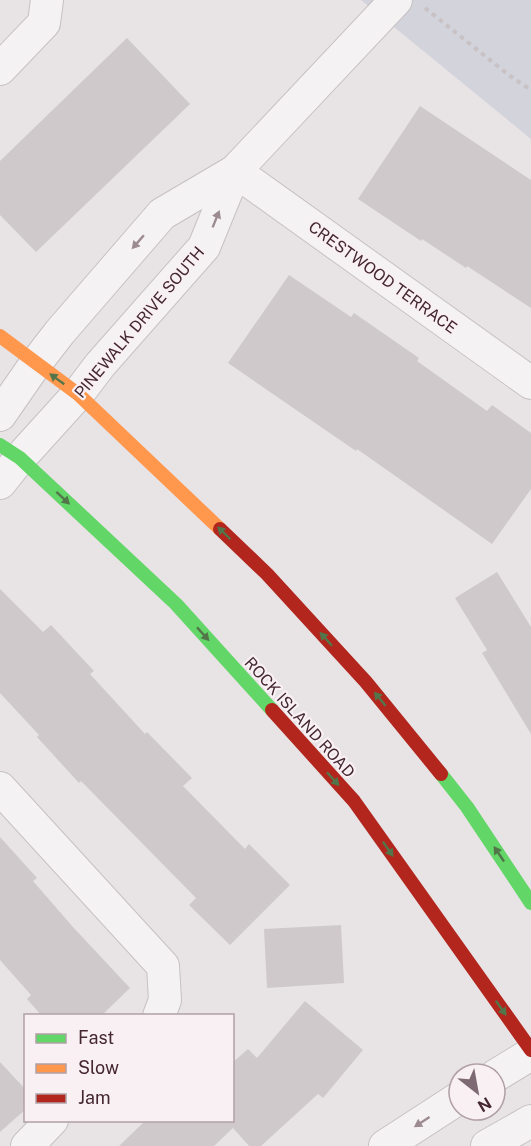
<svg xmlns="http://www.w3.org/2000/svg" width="531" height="1146" font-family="'Public Sans',sans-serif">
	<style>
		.green { fill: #d3d3dc }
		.building { fill: #cfc9cc }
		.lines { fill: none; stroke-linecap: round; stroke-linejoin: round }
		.street-casing { stroke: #c6c1c3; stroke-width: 34 }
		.path { stroke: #c8c2c5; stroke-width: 4; stroke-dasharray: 4.5 4.5; stroke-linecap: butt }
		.street { stroke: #f5f2f3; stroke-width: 32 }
		.fast { stroke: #63d668; stroke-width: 14 }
		.slow { stroke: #ff974d; stroke-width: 14 }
		.jam { stroke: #b3261e; stroke-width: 14 }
		.oneway { fill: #9c8c92 }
		.oneway2 { fill: #52764a }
		.labels { text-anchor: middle; stroke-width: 4.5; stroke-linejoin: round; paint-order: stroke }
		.street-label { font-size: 16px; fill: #442732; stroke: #f8f0f3 }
	</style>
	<rect width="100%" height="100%" fill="#e8e3e5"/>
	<path class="green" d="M361 0H531V139Z"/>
	<g class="building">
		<path d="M127 38 190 104 36 252 0 215V161Z"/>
		<path d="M420 106 531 180V308L467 266 466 268 422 239 421 241 358 199Z"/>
		<path d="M289 275 351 317 354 313 419 358 417 361 487 411 492 405 531 433V489L492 544 357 449 356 451 228 363Z"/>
		<path d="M497 572 531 627V734L482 653 487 650 455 598Z"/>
		<path d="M0 589 43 632 51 625 94 671 90 674 145 734 147 732 192 778 183 786 245 849 249 844 290 885 230 945 189 905 196 898 81 781 79 783 37 737 39 735 0 693Z"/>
		<path d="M0 837 37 878 33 881 72 926 130 988 101 1016H42L27 999 31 995 0 960Z"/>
		<path d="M341 925 344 983 267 988 264 929Z"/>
		<path d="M305 1001 363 1050 323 1098 318 1094 261 1146H249L233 1128 214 1146H119L146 1120H232V1063L248 1049 257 1058Z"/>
		<path d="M0 1062 26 1090V1109L0 1132Z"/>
	</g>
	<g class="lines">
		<g class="street-casing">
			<g id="street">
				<path d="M0 69 44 23 47 0"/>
				<path d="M235 171 531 383"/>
				<path d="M0 415 36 363 60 332 162 214 235 171 396 0"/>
				<path d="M0 483 20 458 78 394 100 365 204 247 235 171"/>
				<path d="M0 788 163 966 165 1000 159 1016"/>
				<path d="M495 1076 531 1054"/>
				<path d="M27 1146 52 1120"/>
				<path d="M385 1146 459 1098"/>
				<path d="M487 1146 531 1121"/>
			</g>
		</g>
		<path class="path" d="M425 8 510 76 531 90"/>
		<use href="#street" class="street"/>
		<g class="fast">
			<path d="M0 445 20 458 176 604 272 710"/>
			<path d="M441 774 467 807 531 903"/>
		</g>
		<path class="slow" d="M0 336 78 394 220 529"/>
		<g class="jam">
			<path d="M220 529 267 574 366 682 441 774"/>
			<path d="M272 710 354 801 531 1050"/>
		</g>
	</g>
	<defs><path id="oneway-solid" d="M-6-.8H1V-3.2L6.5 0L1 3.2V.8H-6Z" transform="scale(1.5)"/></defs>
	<g class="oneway">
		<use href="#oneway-solid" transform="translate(216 219) rotate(-68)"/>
		<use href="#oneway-solid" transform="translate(138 242) rotate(131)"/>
		<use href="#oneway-solid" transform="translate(422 1122) rotate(147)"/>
	</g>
	<g class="oneway2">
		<use href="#oneway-solid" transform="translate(57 379) rotate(-144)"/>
		<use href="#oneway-solid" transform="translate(63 498) rotate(43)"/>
		<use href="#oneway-solid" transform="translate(224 533) rotate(-136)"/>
		<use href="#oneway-solid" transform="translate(203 634) rotate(48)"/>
		<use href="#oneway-solid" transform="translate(326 639) rotate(-132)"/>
		<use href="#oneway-solid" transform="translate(380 699) rotate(-129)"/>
		<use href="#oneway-solid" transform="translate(333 779) rotate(48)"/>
		<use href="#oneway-solid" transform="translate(388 849) rotate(55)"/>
		<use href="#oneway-solid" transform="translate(499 854) rotate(-124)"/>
		<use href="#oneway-solid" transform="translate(501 1008) rotate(55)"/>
	</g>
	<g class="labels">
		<g class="street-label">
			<text transform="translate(383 277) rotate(36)" y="6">CRESTWOOD TERRACE</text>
			<text transform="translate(139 322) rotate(-50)" y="6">PINEWALK DRIVE SOUTH</text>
			<text transform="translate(300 717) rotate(48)" y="6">ROCK ISLAND ROAD</text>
		</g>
	</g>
	<rect x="24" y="1014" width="210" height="108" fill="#f8f0f3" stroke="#b0a0a6" stroke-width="1.5"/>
	<rect x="36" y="1034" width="30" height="9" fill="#63d668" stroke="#b0a0a6" stroke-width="1.5"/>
	<text x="78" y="1044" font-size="18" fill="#442732">Fast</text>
	<rect x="36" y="1064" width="30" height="9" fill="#ff974d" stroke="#b0a0a6" stroke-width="1.5"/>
	<text x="78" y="1074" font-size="18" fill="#442732">Slow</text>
	<rect x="36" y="1094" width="30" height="9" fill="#b3261e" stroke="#b0a0a6" stroke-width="1.5"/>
	<text x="78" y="1104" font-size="18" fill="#442732">Jam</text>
	<g transform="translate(477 1092) rotate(149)"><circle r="28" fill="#f8f0f3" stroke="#b0a0a6" stroke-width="1.5"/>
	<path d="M0-4.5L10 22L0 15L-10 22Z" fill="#7d6971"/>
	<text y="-9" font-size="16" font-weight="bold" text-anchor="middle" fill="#442732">N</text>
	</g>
</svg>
